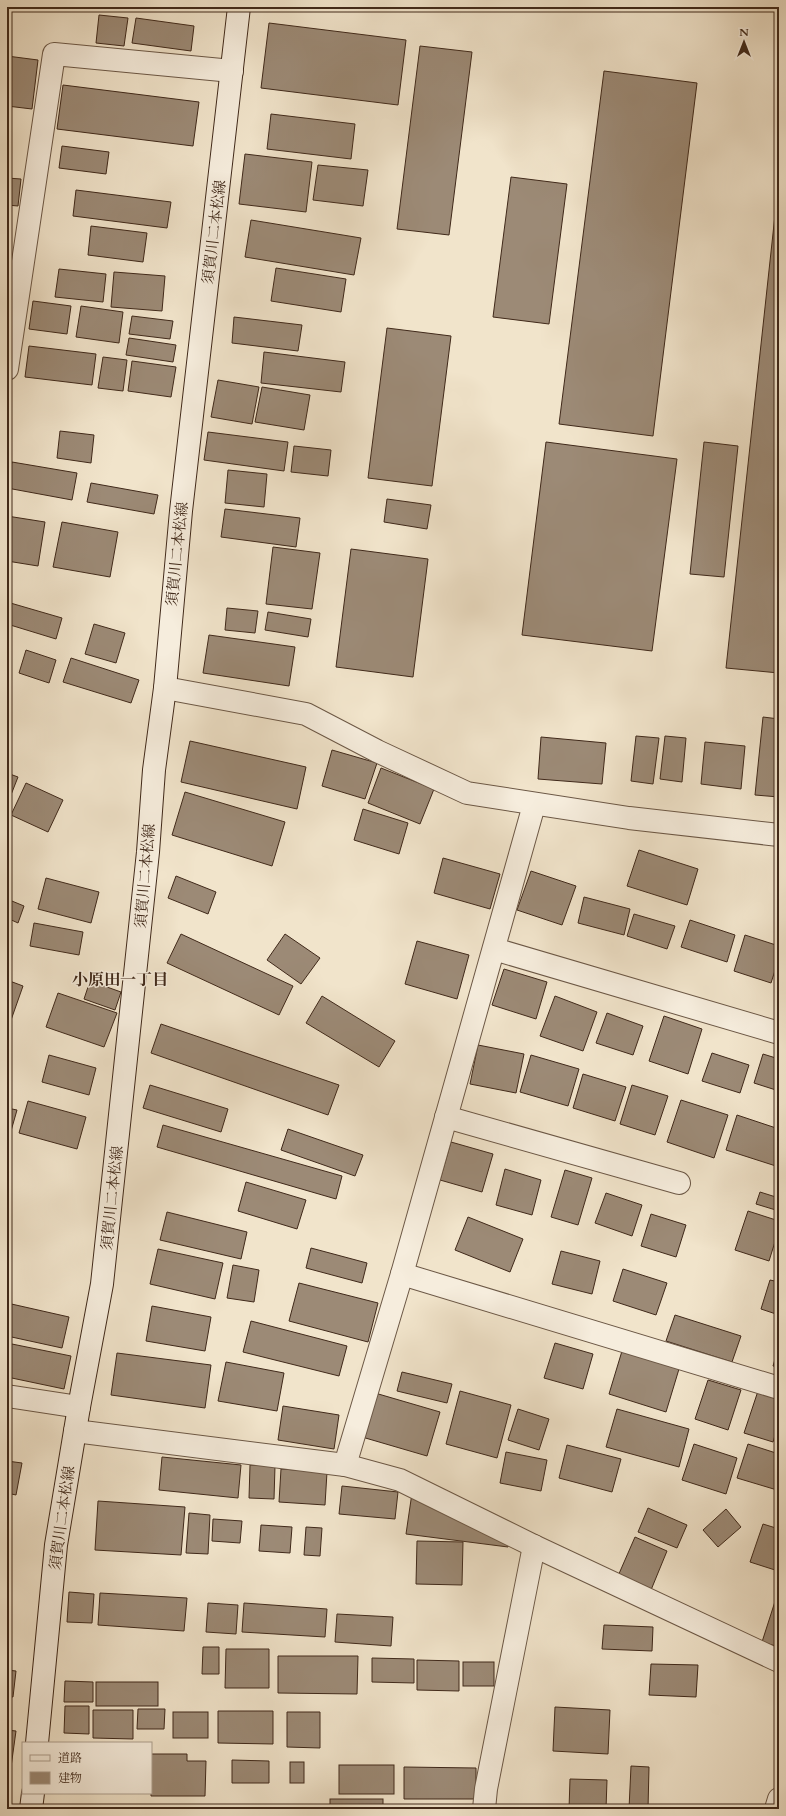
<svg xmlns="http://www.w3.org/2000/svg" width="786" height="1816" font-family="Cardo,'Noto Serif JP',serif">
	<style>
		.building { fill: #9c8a76; stroke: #40291a }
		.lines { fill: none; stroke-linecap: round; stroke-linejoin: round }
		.street-casing { stroke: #6c5846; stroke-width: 24 }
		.secondary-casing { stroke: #40291a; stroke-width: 24 }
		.street { stroke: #f6eddd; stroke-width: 22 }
		.secondary { stroke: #f6eddd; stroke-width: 22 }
		.labels { text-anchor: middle; stroke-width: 3; stroke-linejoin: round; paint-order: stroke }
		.street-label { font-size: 15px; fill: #40291a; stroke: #f6eddd }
		.neighbourhood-label { font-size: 16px; font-weight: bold; fill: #40291a; stroke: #f6eddd }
	</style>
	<rect width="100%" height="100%" fill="#f1e4cb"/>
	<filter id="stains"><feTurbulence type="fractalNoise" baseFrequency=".005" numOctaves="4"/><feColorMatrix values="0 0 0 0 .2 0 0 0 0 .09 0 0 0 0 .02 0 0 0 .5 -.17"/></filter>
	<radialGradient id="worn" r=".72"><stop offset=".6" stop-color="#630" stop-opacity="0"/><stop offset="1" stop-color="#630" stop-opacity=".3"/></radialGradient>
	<g class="building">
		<path d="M99 15 128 18 124 46 96 43Z"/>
		<path d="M136 18 194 26 191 51 132 43Z"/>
		<path d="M269 23 406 40 398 105 261 88Z"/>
		<path d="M420 46 472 52 449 235 397 229Z"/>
		<path d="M7 56 38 60 32 109 7 106Z"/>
		<path d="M604 71 697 83 653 436 559 424Z"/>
		<path d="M63 85 199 102 193 146 57 129Z"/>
		<path d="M271 114 355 124 351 159 267 149Z"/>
		<path d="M62 146 109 152 106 174 59 168Z"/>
		<path d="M245 154 312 162 306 212 239 204Z"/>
		<path d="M318 165 368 170 363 206 313 200Z"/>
		<path d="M511 177 567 184 549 324 493 317Z"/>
		<path d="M7 178 21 179 18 206 7 205Z"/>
		<path d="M779 178V673L726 668Z"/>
		<path d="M76 190 171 202 167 228 73 216Z"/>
		<path d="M251 220 361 238 354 275 245 257Z"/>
		<path d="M91 226 147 233 143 262 88 255Z"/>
		<path d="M276 268 346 279 341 312 271 301Z"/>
		<path d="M59 269 106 274 103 302 55 297Z"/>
		<path d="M114 272 165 276 162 311 111 307Z"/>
		<path d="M33 301 71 306 67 334 29 329Z"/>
		<path d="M81 306 123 312 119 343 76 337Z"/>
		<path d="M132 316 173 321 170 339 129 334Z"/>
		<path d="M234 317 302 325 298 351 232 343Z"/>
		<path d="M387 328 451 336 432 486 368 478Z"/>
		<path d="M129 338 176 345 173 362 126 355Z"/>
		<path d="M29 346 96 354 92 385 25 377Z"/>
		<path d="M264 352 345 362 341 392 261 383Z"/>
		<path d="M103 357 127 360 123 391 98 388Z"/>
		<path d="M132 361 176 367 171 397 128 391Z"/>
		<path d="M218 380 259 387 252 424 211 417Z"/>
		<path d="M262 387 310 395 304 430 255 422Z"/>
		<path d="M60 431 94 435 91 463 57 458Z"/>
		<path d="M208 432 288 442 284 471 204 460Z"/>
		<path d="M546 442 677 459 652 651 522 635Z"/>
		<path d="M704 442 738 446 724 577 690 574Z"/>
		<path d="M294 446 331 450 328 476 291 472Z"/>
		<path d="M12 462 77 473 72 500 7 488Z"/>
		<path d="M228 470 267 474 264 507 225 503Z"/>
		<path d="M91 483 158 495 154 514 87 502Z"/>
		<path d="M387 499 431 505 427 529 384 522Z"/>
		<path d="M225 509 300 518 296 547 221 537Z"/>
		<path d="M7 516 45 522 38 566 7 561Z"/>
		<path d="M62 522 118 532 110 577 53 567Z"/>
		<path d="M273 547 320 553 312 609 266 604Z"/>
		<path d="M351 549 428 559 413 677 336 667Z"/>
		<path d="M7 602 62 618 56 639 7 624Z"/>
		<path d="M227 608 258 611 255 633 225 630Z"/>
		<path d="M268 612 311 619 308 637 265 630Z"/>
		<path d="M94 624 125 633 116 663 85 654Z"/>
		<path d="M209 635 295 647 289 686 203 673Z"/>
		<path d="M26 650 56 660 49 683 19 673Z"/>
		<path d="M71 658 139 680 131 703 63 682Z"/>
		<path d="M763 717 779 719V797L755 795Z"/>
		<path d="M636 736 659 738 653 784 631 781Z"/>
		<path d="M665 736 686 738 682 782 660 779Z"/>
		<path d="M541 737 606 743 602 784 538 779Z"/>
		<path d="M190 741 306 767 297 809 181 782Z"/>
		<path d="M705 742 745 746 741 789 701 784Z"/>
		<path d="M332 750 377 763 365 799 322 786Z"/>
		<path d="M381 768 434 789 420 824 368 803Z"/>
		<path d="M7 773 18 777 7 805Z"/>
		<path d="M26 783 63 800 48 832 11 815Z"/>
		<path d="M185 792 285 822 272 866 172 835Z"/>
		<path d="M363 809 408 823 399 854 354 840Z"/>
		<path d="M639 850 698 869 687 905 627 886Z"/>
		<path d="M443 858 500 874 490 909 434 893Z"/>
		<path d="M531 871 576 886 562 925 517 910Z"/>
		<path d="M176 876 216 892 208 914 168 898Z"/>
		<path d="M46 878 99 892 91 923 38 909Z"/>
		<path d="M584 897 630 909 624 935 578 923Z"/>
		<path d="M7 899 24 906 18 923 7 918Z"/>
		<path d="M634 914 675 926 667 949 627 936Z"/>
		<path d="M690 920 735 935 727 962 681 947Z"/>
		<path d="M34 923 83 932 79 955 30 946Z"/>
		<path d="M181 934 293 986 279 1015 167 963Z"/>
		<path d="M285 934 320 958 301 984 267 960Z"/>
		<path d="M745 935 779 946V958L771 983 734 971Z"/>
		<path d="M417 941 469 955 457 999 405 984Z"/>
		<path d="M504 969 547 982 536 1019 492 1005Z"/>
		<path d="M7 980 23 986 10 1023 7 1021Z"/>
		<path d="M90 981 121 992 115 1010 84 999Z"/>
		<path d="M58 993 117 1013 104 1047 46 1027Z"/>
		<path d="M322 996 395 1041 379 1067 306 1023Z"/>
		<path d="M555 996 597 1012 583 1051 540 1036Z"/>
		<path d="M607 1013 643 1026 633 1055 596 1043Z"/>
		<path d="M664 1016 702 1029 688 1074 649 1061Z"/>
		<path d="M161 1024 339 1085 328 1115 151 1053Z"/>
		<path d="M478 1045 524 1054 516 1093 470 1084Z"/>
		<path d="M712 1053 749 1065 740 1093 702 1081Z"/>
		<path d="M763 1054 779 1059V1091L754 1083Z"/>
		<path d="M49 1055 96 1068 89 1095 42 1082Z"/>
		<path d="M531 1055 579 1069 568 1106 520 1092Z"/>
		<path d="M583 1074 626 1087 615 1121 573 1108Z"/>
		<path d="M150 1085 228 1109 221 1132 143 1108Z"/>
		<path d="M632 1085 668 1096 655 1135 620 1124Z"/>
		<path d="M681 1100 728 1115 714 1158 667 1142Z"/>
		<path d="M28 1101 86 1117 77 1149 19 1133Z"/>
		<path d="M7 1108 17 1110 11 1131 7 1130Z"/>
		<path d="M737 1115 779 1129V1167L726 1150Z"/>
		<path d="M163 1125 342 1176 336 1199 157 1147Z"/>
		<path d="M288 1129 363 1155 355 1176 281 1150Z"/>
		<path d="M451 1142 493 1154 482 1192 440 1180Z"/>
		<path d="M505 1169 541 1180 532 1215 496 1205Z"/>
		<path d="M565 1170 592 1178 578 1225 551 1217Z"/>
		<path d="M246 1182 306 1200 297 1229 238 1211Z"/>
		<path d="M760 1192 779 1198V1211L756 1204Z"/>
		<path d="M606 1193 642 1205 632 1236 595 1223Z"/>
		<path d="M748 1211 779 1221V1229L769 1261 735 1250Z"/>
		<path d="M167 1212 247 1232 241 1259 160 1240Z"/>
		<path d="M651 1214 686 1225 676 1257 641 1246Z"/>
		<path d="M468 1217 523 1239 510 1272 455 1250Z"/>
		<path d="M311 1248 367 1263 362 1283 306 1268Z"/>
		<path d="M158 1249 223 1263 215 1299 150 1284Z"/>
		<path d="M561 1251 600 1261 592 1294 552 1284Z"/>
		<path d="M233 1265 259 1270 254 1302 227 1298Z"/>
		<path d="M623 1269 667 1283 656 1315 613 1301Z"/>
		<path d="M770 1280 779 1282V1315L761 1309Z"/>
		<path d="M299 1283 378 1303 368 1342 289 1321Z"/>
		<path d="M7 1303 69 1317 62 1348 7 1336Z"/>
		<path d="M152 1306 211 1317 205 1351 146 1341Z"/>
		<path d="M675 1315 741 1336 732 1362 666 1341Z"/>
		<path d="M251 1321 347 1346 339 1376 243 1352Z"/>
		<path d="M7 1343 71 1356 64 1389 7 1377Z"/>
		<path d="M555 1343 593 1354 583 1389 544 1378Z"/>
		<path d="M779 1346V1367L773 1366Z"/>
		<path d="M622 1351 679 1369 666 1412 609 1394Z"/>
		<path d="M117 1353 211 1365 205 1408 111 1395Z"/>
		<path d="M226 1362 284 1373 277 1411 218 1401Z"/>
		<path d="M402 1372 452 1384 447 1403 397 1391Z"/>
		<path d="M708 1380 741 1390 728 1430 695 1419Z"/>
		<path d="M460 1391 511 1405 497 1458 446 1444Z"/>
		<path d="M758 1391 779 1398V1422L773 1442 744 1433Z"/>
		<path d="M375 1393 440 1412 427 1456 362 1437Z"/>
		<path d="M283 1406 339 1415 334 1449 278 1440Z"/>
		<path d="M518 1409 549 1419 539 1450 508 1440Z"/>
		<path d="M617 1409 689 1429 679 1467 606 1447Z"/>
		<path d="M694 1444 737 1458 726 1494 682 1480Z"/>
		<path d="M748 1444 779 1454V1482L777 1490 737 1478Z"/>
		<path d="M567 1445 621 1459 612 1492 559 1478Z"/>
		<path d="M506 1452 547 1460 541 1491 500 1483Z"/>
		<path d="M162 1457 241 1465 238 1498 159 1490Z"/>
		<path d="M7 1461 22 1463 16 1495 7 1493Z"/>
		<path d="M250 1465 275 1466 274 1499 249 1498Z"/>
		<path d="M281 1469 327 1472 325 1505 279 1502Z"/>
		<path d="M342 1486 398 1492 395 1519 339 1514Z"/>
		<path d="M412 1493 509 1540 508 1547 406 1534Z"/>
		<path d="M98 1501 185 1507 181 1555 95 1550Z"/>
		<path d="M648 1508 687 1525 677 1548 638 1532Z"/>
		<path d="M726 1509 741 1527 718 1547 703 1530Z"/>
		<path d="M189 1513 210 1515 208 1554 186 1553Z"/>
		<path d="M213 1519 242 1521 240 1543 212 1541Z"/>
		<path d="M763 1524 779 1529V1557L775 1570 750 1562Z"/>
		<path d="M261 1525 292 1527 290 1553 259 1551Z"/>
		<path d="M306 1527 322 1528 320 1556 304 1555Z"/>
		<path d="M635 1537 667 1551 651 1590 618 1576Z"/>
		<path d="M417 1541 463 1542 462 1585 416 1584Z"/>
		<path d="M779 1589V1647L762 1642Z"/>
		<path d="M69 1592 94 1594 92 1623 67 1622Z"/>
		<path d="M100 1593 187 1598 184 1631 98 1625Z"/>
		<path d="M208 1603 238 1605 236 1634 206 1632Z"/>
		<path d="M244 1603 327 1609 325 1637 242 1632Z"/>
		<path d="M337 1614 393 1617 391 1646 335 1642Z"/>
		<path d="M604 1625 653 1627 652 1651 602 1649Z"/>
		<path d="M203 1647H219V1674H202Z"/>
		<path d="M226 1649H269V1688H225Z"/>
		<path d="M278 1656H358L357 1694 278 1693Z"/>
		<path d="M372 1658 414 1659V1683L372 1682Z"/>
		<path d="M417 1660 459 1661V1691L417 1690Z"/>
		<rect x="463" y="1662" width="31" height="24"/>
		<path d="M651 1664 698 1665 696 1697 649 1695Z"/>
		<path d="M7 1670 16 1671 13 1697 7 1696Z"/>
		<path d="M65 1681 93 1682V1702H64Z"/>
		<rect x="96" y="1682" width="62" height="24"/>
		<path d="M65 1706H89V1734L64 1733Z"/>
		<path d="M555 1707 610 1710 608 1754 553 1751Z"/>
		<path d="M138 1709H165L164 1729H137Z"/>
		<path d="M93 1710H133V1739L93 1738Z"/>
		<path d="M218 1711H273V1744L218 1743Z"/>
		<rect x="173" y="1712" width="35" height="26"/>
		<path d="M287 1712H320V1748L287 1747Z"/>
		<path d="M7 1730 16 1731 11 1767H7Z"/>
		<path d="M151 1754H187V1761H206L205 1796H151Z"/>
		<path d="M232 1760 269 1761V1783H232Z"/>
		<rect x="290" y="1762" width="14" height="21"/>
		<rect x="339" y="1765" width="55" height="29"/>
		<path d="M631 1766 649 1767 648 1809H629Z"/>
		<path d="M404 1767 476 1768V1799H404Z"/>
		<path d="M570 1779 607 1780 606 1809H569Z"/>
		<rect x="330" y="1799" width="53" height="10"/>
	</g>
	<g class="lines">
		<g class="street-casing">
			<g id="street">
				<path d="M7 369 54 54 232 71"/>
				<path d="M165 688 306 714 377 751 467 793 629 818 779 835"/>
				<path d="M494 949 779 1033"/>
				<path d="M446 1117 679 1183"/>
				<path d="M402 1274 779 1388"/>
				<path d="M7 1396 79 1407"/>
				<path d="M75 1431 345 1465 400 1480 534 1546 779 1661"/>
				<path d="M345 1465 402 1274 534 805"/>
				<path d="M484 1809 486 1789 534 1546"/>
				<path d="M776 1809 779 1799"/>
			</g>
		</g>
		<g class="secondary-casing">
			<g id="secondary">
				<path d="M37 1743 56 1545 79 1407 102 1284 148 852 154 770 165 688 181 511 239 7"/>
				<path d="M31 1809 33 1793"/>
			</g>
		</g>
		<use href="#street" class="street"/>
		<use href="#secondary" class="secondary"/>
	</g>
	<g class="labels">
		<g class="street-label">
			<text transform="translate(214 232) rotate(-83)" y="5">須賀川二本松線</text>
			<text transform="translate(177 554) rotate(-84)" y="5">須賀川二本松線</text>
			<text transform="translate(145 876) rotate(-85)" y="5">須賀川二本松線</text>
			<text transform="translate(112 1198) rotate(-84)" y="5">須賀川二本松線</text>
			<text transform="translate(62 1518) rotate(-82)" y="5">須賀川二本松線</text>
		</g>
		<g class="neighbourhood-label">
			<text x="120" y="985">小原田一丁目</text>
		</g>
	</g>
	<rect width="786" height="1816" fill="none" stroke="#f1e4cb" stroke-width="24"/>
	<rect x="8" y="8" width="770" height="1800" fill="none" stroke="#40291a" stroke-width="2"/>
	<rect x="12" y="12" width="762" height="1792" fill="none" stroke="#40291a"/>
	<rect x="22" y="1742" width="130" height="52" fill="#f6eddd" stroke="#ad9f8f"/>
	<rect x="30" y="1755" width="20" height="6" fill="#f6eddd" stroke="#ad9f8f"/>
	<text x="58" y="1762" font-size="12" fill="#40291a">道路</text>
	<rect x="30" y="1772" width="20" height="12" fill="#9c8a76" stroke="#ad9f8f"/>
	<text x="58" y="1782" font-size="12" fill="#40291a">建物</text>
	<g transform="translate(744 42)" stroke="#f6eddd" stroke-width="3" paint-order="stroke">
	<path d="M0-3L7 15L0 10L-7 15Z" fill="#40291a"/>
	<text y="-6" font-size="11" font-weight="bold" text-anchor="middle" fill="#40291a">N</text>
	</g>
	<rect width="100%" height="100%" filter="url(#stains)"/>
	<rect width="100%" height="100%" fill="url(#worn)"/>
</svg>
